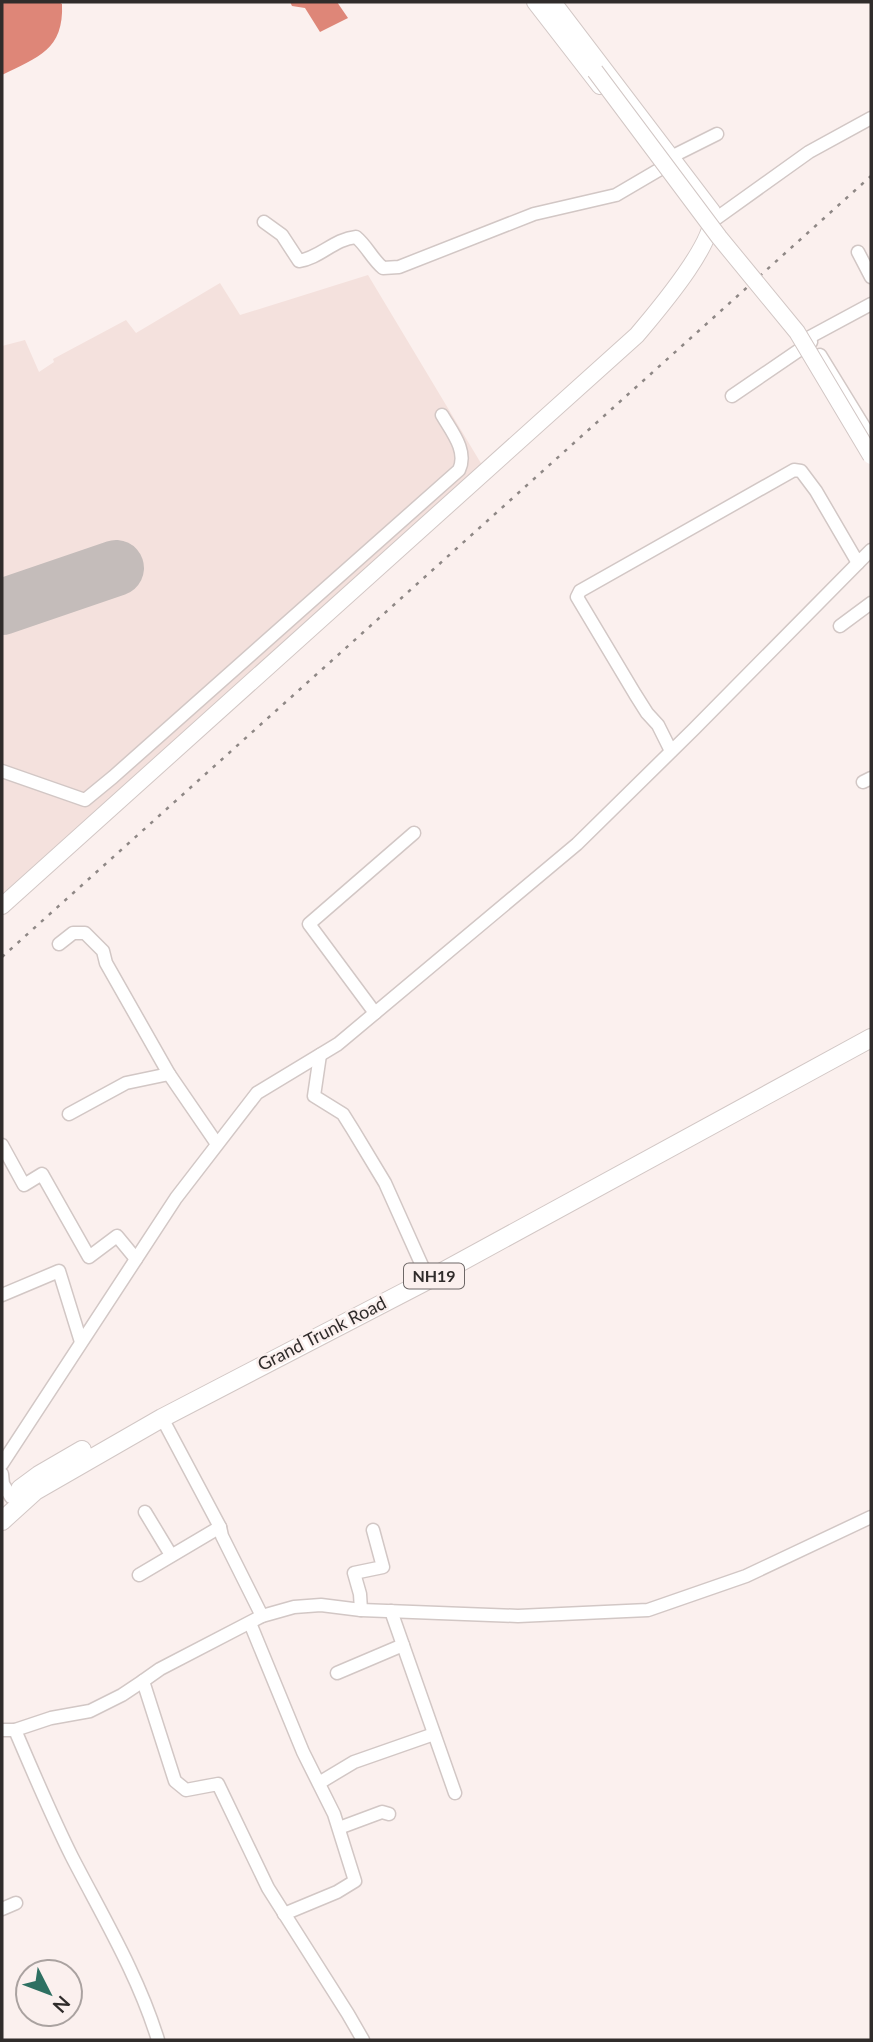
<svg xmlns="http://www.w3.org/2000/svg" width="873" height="2042" font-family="Lato,sans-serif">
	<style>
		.built { fill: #f4e1dd }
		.water { fill: #de8678 }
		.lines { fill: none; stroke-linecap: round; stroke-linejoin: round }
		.runway { stroke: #c4bcba; stroke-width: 56 }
		.minor-casing { stroke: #d2c7c5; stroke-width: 15 }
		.major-casing { stroke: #d2c7c5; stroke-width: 18 }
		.highway-casing { stroke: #d2c7c5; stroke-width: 20 }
		.minor { stroke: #fff; stroke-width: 12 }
		.major { stroke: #fff; stroke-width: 16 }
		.highway { stroke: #fff; stroke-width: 18 }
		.rail { stroke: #8e8785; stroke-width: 2.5; stroke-dasharray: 3.5 7; stroke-linecap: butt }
		.major-bridge-casing { stroke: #d2c7c5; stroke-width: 18; stroke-linecap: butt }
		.major-bridge { stroke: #fff; stroke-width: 16 }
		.labels { text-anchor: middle; stroke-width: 5; stroke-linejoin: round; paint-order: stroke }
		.shield { fill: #fbf0ee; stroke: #6d6766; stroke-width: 2 }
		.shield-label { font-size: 16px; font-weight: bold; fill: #302c2b }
		.street-label { font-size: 18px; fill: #302c2b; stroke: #fbf0ee }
	</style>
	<rect width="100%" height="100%" fill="#fbf0ee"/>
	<path class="built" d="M368 275 485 470 2 901V346L25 340 39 372 54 362 53 359 126 320 136 333 220 283 240 315Z"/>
	<g class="water">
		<path d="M2 2H59L62 4C64 50 38 57 2 75Z"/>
		<path d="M290 2H337L348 18 320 32 305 8 292 6Z"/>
	</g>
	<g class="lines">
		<path class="runway" d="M2 607 116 568"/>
		<g class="minor-casing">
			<g id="minor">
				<path d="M714 220 809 152 871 118"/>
				<path d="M264 222 282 235 299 261C320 258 334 239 356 237 367 246 372 259 383 268L399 267 534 214 616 195 662 168 677 154 717 134"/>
				<path d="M858 252 871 277"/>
				<path d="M808 338 871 304"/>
				<path d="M820 355 871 438"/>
				<path d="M732 396 811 342"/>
				<path d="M840 626 871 603"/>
				<path d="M671 751 658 725 647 713 635 694 577 597 580 591 794 470 801 471 816 491 858 563 871 550"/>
				<path d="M2 771 85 800 113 777 459 470C468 451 452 432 442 415"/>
				<path d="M863 782 871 778"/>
				<path d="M59 944 73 933H85L103 951 106 963 169 1074"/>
				<path d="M375 1013 309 924 414 833"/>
				<path d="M320 1055 314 1096 343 1114 353 1130 385 1183 424 1270"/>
				<path d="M69 1114 126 1083 169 1074 217 1144"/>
				<path d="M2 1145 24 1185 42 1174 89 1257 117 1236 136 1259"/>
				<path d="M2 1295 59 1271 81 1342"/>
				<path d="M162 1418 220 1527 222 1536 262 1616"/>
				<path d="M2 1464 176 1198 257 1093 338 1044 577 844 694 729 858 563"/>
				<path d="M2 1474 3 1484 11 1497"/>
				<path d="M145 1512 171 1555"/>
				<path d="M139 1575 220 1527"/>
				<path d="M361 1610 360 1594 354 1573 383 1567 373 1530"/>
				<path d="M391 1611 455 1793"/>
				<path d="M250 1623 303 1752 334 1814 355 1881 337 1892 284 1914"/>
				<path d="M337 1673 403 1645"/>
				<path d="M2 1730H15L51 1718 90 1711 122 1695 143 1681"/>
				<path d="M15 1730C33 1772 51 1815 72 1857 103 1917 138 1975 158 2040"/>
				<path d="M319 1783 354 1762 434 1734"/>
				<path d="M339 1828 382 1812 389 1814"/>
				<path d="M2 1909 16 1903"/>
				<path d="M363 2040 348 2014 268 1888 218 1784 186 1790 175 1781 143 1681 160 1669 262 1616 294 1607 321 1605 361 1610 518 1616 648 1610 746 1576 871 1517"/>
			</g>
		</g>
		<g class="major-casing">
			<g id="major">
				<path d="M535 2 600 86"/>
				<path d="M2 906 637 335C657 311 718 241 712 211L553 2"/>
			</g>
		</g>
		<g class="highway-casing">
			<g id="highway">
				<path d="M20 1489 39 1475 82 1450"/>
				<path d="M2 1521 35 1491 162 1418 422 1283 871 1038"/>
			</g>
		</g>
		<use href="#minor" class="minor"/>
		<use href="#major" class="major"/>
		<use href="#highway" class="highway"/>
		<path class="rail" d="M2 957 871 176"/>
		<g class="major-bridge-casing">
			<path id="major-bridge" d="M595 71 719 237 797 332 871 456"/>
		</g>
		<use href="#major-bridge" class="major-bridge"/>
	</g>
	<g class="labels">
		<rect class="shield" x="404" y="1263.5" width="60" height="25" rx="5"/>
		<g class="shield-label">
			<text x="434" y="1282">NH19</text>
		</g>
		<g class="street-label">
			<text transform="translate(322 1334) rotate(-27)" y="6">Grand Trunk Road</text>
		</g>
	</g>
	<rect width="873" height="2042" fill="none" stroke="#302c2b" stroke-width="7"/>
	<g transform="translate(49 1993) rotate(132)"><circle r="33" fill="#fbf0ee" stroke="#aaa2a0" stroke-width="2"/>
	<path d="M0-5L12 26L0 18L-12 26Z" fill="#2e7062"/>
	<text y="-10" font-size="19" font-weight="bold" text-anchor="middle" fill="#302c2b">N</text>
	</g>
</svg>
